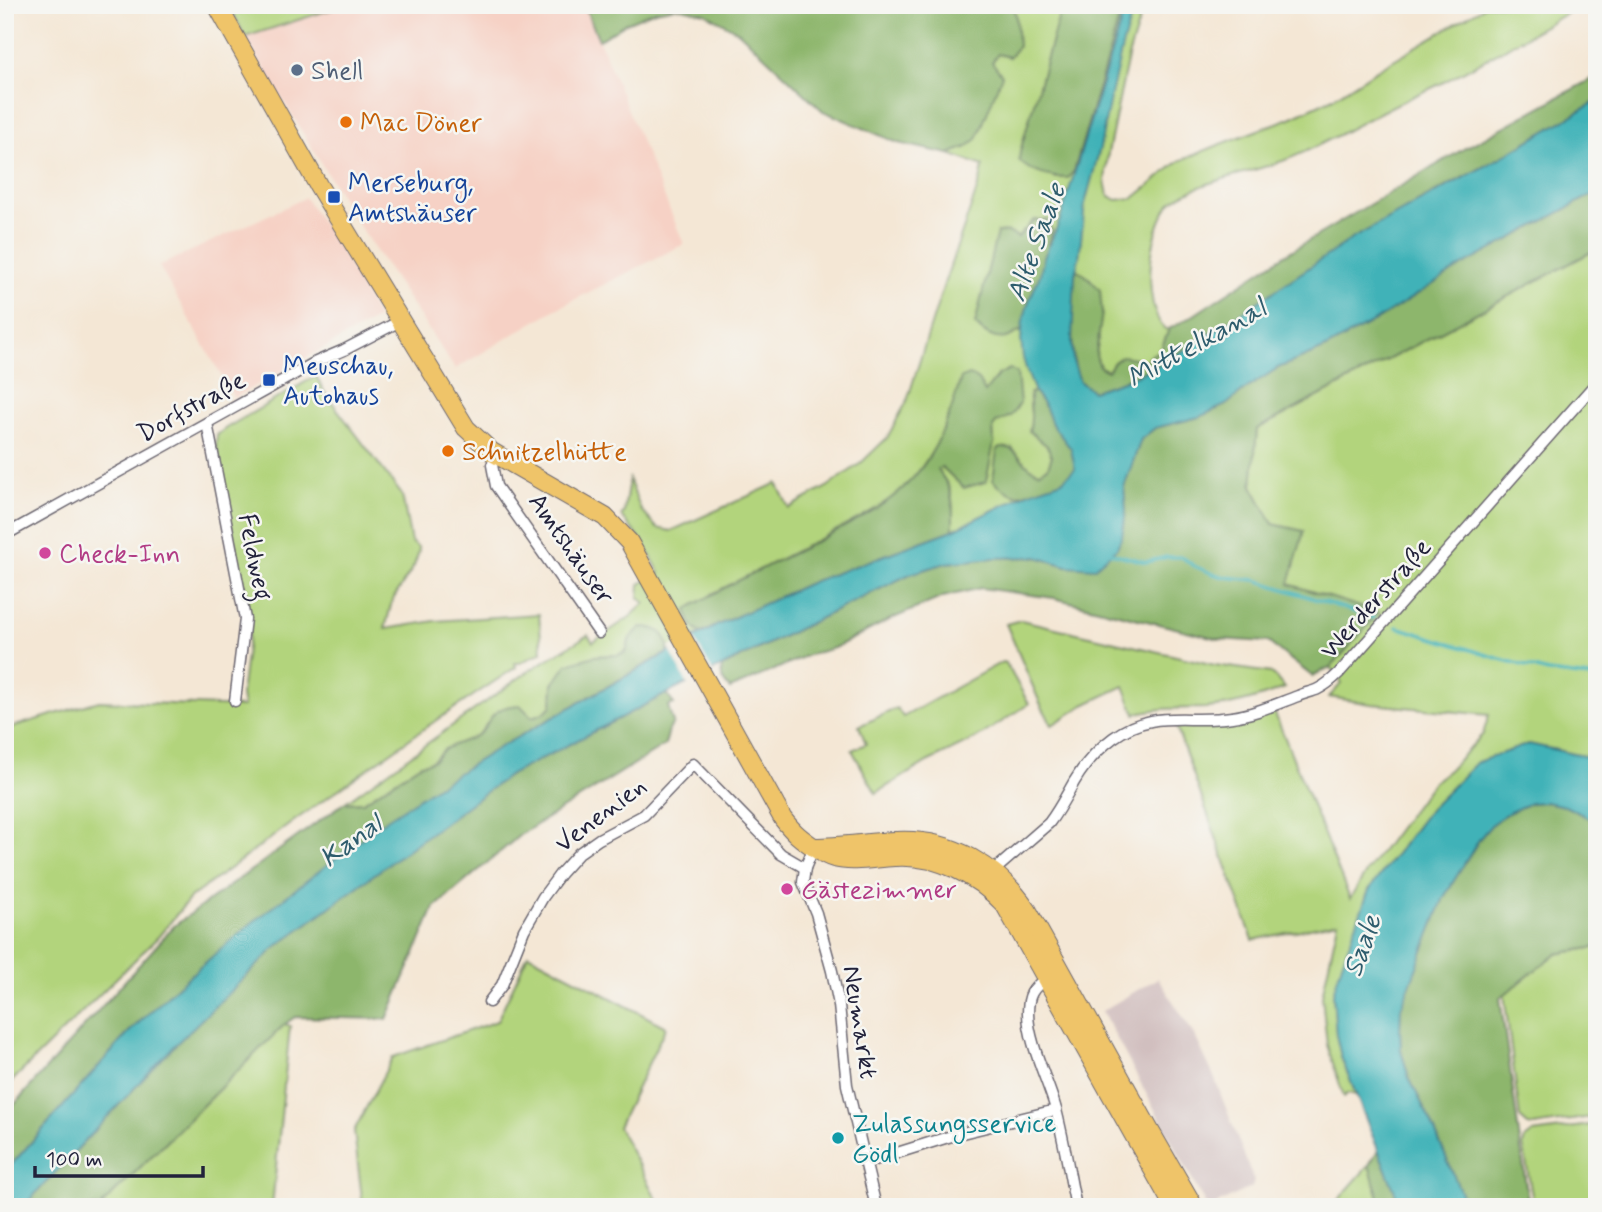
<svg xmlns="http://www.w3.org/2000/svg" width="1602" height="1212" font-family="Mynerve,sans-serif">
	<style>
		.built { fill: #f6d1c5 }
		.industrial { fill: #d1bfbf }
		.green { fill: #b2d47c; stroke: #6a7b5c; stroke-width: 2 }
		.forest { fill: #8db66c; stroke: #586c54; stroke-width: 2 }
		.water { fill: #41b2b8; stroke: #326a7a; stroke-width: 2 }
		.pier { fill: #f4e7d5 }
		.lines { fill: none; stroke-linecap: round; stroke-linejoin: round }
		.stream { stroke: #41b2b8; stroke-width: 3.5 }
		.street-casing { stroke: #6c6771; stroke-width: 13 }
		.primary-casing { stroke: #6c6771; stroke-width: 20 }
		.street { stroke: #fff; stroke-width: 10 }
		.primary { stroke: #efc469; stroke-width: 18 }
		.service-dot { fill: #5c6f8a; stroke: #f6f6f2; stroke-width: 2.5 }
		.food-dot { fill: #e8710a; stroke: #f6f6f2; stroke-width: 2.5 }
		.transit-dot { fill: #1a4fb4; stroke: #f6f6f2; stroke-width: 2.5 }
		.hotel-dot { fill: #d1479c; stroke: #f6f6f2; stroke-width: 2.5 }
		.culture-dot { fill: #0f9aa8; stroke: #f6f6f2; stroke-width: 2.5 }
		.labels { text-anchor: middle; stroke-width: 5; stroke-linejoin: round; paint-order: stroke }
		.service-label { font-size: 26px; fill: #4e5e75; stroke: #f6f6f2; text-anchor: start }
		.food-label { font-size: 26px; fill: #c56008; stroke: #f6f6f2; text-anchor: start }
		.transit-label { font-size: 26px; fill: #164399; stroke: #f6f6f2; text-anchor: start }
		.street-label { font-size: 26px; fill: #22223b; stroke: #f6f6f2 }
		.hotel-label { font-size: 26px; fill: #b23c85; stroke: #f6f6f2; text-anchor: start }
		.culture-label { font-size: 26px; fill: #0d838f; stroke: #f6f6f2; text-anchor: start }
		.water-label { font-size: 28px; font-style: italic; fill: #2e5c6d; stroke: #f6f6f2 }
	</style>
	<rect width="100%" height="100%" fill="#f6f6f2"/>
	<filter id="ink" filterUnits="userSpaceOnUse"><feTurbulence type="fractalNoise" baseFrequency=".0143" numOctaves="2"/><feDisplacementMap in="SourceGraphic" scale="14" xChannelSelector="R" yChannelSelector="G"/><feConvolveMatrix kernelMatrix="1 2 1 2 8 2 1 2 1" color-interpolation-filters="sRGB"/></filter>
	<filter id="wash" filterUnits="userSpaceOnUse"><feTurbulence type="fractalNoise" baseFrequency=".00686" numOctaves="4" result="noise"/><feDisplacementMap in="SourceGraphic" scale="28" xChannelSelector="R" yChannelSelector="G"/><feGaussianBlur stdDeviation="1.57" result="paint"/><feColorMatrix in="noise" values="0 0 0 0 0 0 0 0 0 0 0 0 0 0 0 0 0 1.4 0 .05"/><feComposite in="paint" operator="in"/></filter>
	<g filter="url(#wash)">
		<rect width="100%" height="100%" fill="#f4e7d5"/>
		<g class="built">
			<path d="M345 5H577L585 7 684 244 554 310 455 369 356 221 245 37Z"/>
			<path d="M305 198 339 248 378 318 234 398 159 266Z"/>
		</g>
		<path class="industrial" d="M1158 978 1195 1036 1214 1077 1254 1181 1252 1187 1211 1207H1207L1102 1011Z"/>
		<g class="green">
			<path d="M229 5H345L245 37Z"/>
			<path d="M1010 5H1062L1020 152 1055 178H1068L1074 171 1123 5H1144L1128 57 1108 153 1105 181 1108 195 1117 200 1134 198 1179 161 1216 146 1290 118 1333 98 1375 71 1487 5H1581C1535 31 1489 58 1442 83 1424 92 1406 99 1389 108 1351 127 1314 151 1274 164 1248 173 1187 185 1170 204 1149 228 1141 306 1165 329H1169L1161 350 1150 356 1142 363 1135 358 1114 362 1108 371 1100 367 1096 355 1099 337 1089 278 1048 252V243L1052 231 1023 230 1018 238V332L1022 330C1020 352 1027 372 1035 392L1030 393C1029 404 1032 429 1038 438 1040 442 1045 443 1047 446 1050 449 1050 453 1052 456L1048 467 1040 472 1031 470 1012 448 996 469 993 480 1015 495H1024L953 530C952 516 955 496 947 484 944 478 940 475 938 469L942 467 964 488 994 443 993 427 997 422 1011 416 998 375 985 393 961 378 953 406 935 448 914 478 888 502 843 527 712 594 696 630 702 633 668 652 669 644 630 638 626 651 618 655 594 656 553 684 552 706 543 713 532 717H491C485 727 479 737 467 741 459 744 452 745 445 749 433 757 438 761 421 764L363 802 344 803 530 670 588 635 593 642 630 617 645 603 639 598 640 584 660 573 643 542 621 516 624 512 629 479 641 510 657 528 671 531 777 483 789 508 827 487 861 463 887 438 907 401 945 281 980 181 983 166 949 154 967 147 992 62 998 54 1016 15Z"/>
			<path d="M1597 249V759L1529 744 1477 762 1430 809 1369 890 1333 993 1336 1035 1341 1057 1356 1095 1348 1093 1344 1097 1327 1045 1322 996 1338 922 1253 940 1176 726 1232 723 1274 711 1350 899 1367 871 1433 782 1449 770 1483 734 1489 715 1371 704 1329 697 1342 683 1331 667 1379 613 1289 585 1273 524 1252 486 1257 429Z"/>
			<path d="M316 376 325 393 402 495 411 542 418 547 419 551 414 566 392 601 385 629 435 621 539 614 542 652 520 663H515L516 667 425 728 294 821 190 898 159 936 5 1088V976L9 950 5 947V729L99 701 243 707 241 695 250 624 216 444 217 435 226 428Z"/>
			<path d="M1021 620 1215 665 1271 673 1285 688C1260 698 1233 706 1206 708 1182 709 1158 707 1135 714L1124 686 1084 705 1052 725 1040 703 1006 624Z"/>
			<path d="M1002 662 1006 663 1029 704 977 738 927 762 876 793 852 750 866 744 859 726 897 708 903 717Z"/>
			<path d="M1597 947V1116L1534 1126 1528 1125 1520 1118 1504 994 1556 954Z"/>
			<path d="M528 954 666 1027 618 1127 661 1207H363L354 1131 393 1057 497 1021Z"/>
			<path d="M285 1024 290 1026 272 1207H100Z"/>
			<path d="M1597 1124V1207H1534L1523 1145 1525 1139 1533 1133Z"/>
			<path d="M1369 1165 1382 1207H1332Z"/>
		</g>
		<g class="forest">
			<path d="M577 5H1010L1016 15 1018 47 1009 57 998 54 992 62 1002 75 977 139 967 147 949 154 898 143 823 111 739 32 705 13 676 7 655 11 626 23 599 40 585 7Z"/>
			<path d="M1062 5H1123L1074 171 1068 178C1052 178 1029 173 1019 160L1020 152Z"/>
			<path d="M1597 76V101L1498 159 1417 202 1165 362 1123 381 1093 391C1089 388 1082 385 1080 381 1068 362 1072 292 1076 269L1089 278 1100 290 1102 313 1096 355 1100 367 1108 371 1114 362 1122 356 1135 358 1142 363 1150 356 1161 350 1169 329 1194 315 1286 254 1465 148Z"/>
			<path d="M1597 192V249L1257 429 1252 486 1273 524 1304 531 1289 584 1379 613 1331 667 1312 676 1268 642 1219 639 1054 598 981 588 943 597 889 620 834 648 808 655 730 689C723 682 720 677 722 667L910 574 946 563 993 558 1037 557 1067 566 1126 511 1124 487 1141 439 1155 428 1199 417 1226 405 1247 388 1278 368 1324 349 1375 321 1465 264Z"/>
			<path d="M1034 220H1048L1052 231 1048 243V248L1040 275 1029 301 1022 330C1017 332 1011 337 1006 338 994 341 982 332 975 324L997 232H1008L1018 237Z"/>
			<path d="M1010 369 1017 373 1020 403 1011 416 997 422 993 427 994 443 986 482 964 488 942 467 938 469C941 476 947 482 949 489 954 502 953 517 953 530L812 582 718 625 702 633C692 629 688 619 687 609 731 582 779 561 825 537 856 520 889 505 913 478 938 451 951 413 961 378L970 375 978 380 985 392 998 375Z"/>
			<path d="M1035 392 1046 408 1052 424 1071 449 1076 468C1072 472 1068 477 1063 480 1060 483 1019 496 1016 495 1008 493 997 486 993 480L997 449C1017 441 1020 467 1040 472L1048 467 1052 456 1047 446 1029 431C1034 417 1029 407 1030 393Z"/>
			<path d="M641 627C658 627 669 634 668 652L500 747 439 785 179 985 129 1032 5 1172V1115L174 926 344 803 363 802 421 764C439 761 432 759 444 750 456 741 471 742 482 731 486 727 488 721 491 717 500 707 508 706 520 705L532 717 543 713 552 706 553 684 567 664 594 656 618 655 626 652 630 638Z"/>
			<path d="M666 694 674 704 668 706 673 723 669 730 665 745 520 835 434 908 387 1019 295 1017 285 1024 100 1207H23L173 1047 278 945 508 776Z"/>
			<path d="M1545 802 1565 806 1597 822V947L1556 954 1500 998 1529 1207H1467L1432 1124 1409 1078 1401 1050 1400 1030 1401 1008 1444 897 1480 838 1493 823 1510 812 1530 803Z"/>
			<path d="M1378 1150 1401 1207H1382L1369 1165Z"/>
		</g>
		<g class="water">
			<path d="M1126 5H1135L1123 43 1109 103 1100 148 1085 204 1079 258 1075 274 1072 340 1073 361 1080 382 1093 391 1123 381 1165 362 1212 333 1353 238 1498 159 1597 101V192L1465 264 1375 321 1324 349 1278 368 1247 388 1226 405 1199 417 1155 428 1141 439 1124 487 1126 511 1122 536 1117 548 1094 568 1067 566 1037 557 993 558 946 563 910 574 666 694 508 776 278 945 173 1047 23 1207H5V1172L129 1032 179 985 247 927 310 878 384 821 439 785 500 747 718 625 812 582 953 530 1030 492 1062 481 1075 469 1071 449 1052 424 1046 408 1035 392 1027 372 1023 358 1021 340 1023 321 1029 301 1040 275 1044 257 1060 220Z"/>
			<path d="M1529 744 1597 759V822L1565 806 1545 802 1530 803 1510 812 1493 823 1480 838 1444 897 1401 1008 1400 1030 1401 1050 1409 1078 1432 1124 1467 1207H1401L1341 1057 1336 1035 1333 993 1342 963 1369 890 1430 809 1477 762Z"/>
		</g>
		<path class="pier" d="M692 635 714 674 689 687 669 648Z"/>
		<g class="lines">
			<g class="stream">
				<path d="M1111 553 1146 562 1167 557H1182L1194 566 1211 573 1224 577 1256 580 1374 618"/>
				<path d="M1397 627 1497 658 1548 672 1597 678"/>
			</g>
		</g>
	</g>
	<g filter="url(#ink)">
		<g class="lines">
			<g class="street-casing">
				<g id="street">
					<path d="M207 423 245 619 235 701"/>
					<path d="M497 455 492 465 496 486 599 633"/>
					<path d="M5 535 316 362 344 350 400 321"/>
					<path d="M814 847 805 868 803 882 816 913 832 971 839 1005 847 1085 876 1207"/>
					<path d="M989 875 1049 823C1059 810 1066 796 1074 782 1084 765 1098 749 1113 738 1153 708 1187 724 1232 717 1255 714 1276 704 1298 696 1304 693 1312 692 1318 689 1326 685 1333 679 1339 673L1597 382"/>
					<path d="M1046 978C1032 989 1028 995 1028 1013 1028 1041 1047 1079 1055 1106 1064 1139 1069 1173 1076 1207"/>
					<path d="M489 1002 502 985 524 930 543 897 560 874 579 853 599 839 644 815 693 764 781 854 805 868"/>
					<path d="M865 1163 958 1134 1056 1110"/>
				</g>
			</g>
			<g class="primary-casing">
				<g id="primary">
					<path d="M217 5 318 185 466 428 492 452 605 517 629 542 783 819C794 833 800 838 815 848 821 852 826 856 834 858 853 863 874 858 894 857 937 854 977 875 1005 905L1174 1207"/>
					<path d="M815 847C842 847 869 842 896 841 951 838 998 866 1028 911L1149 1129 1194 1207"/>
				</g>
			</g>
			<use href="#street" class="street"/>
			<use href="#primary" class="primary"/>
		</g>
	</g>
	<circle class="service-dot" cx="297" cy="70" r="7"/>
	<g class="food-dot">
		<circle cx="346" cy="122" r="7"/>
		<circle cx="448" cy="451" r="7"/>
	</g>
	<g class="transit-dot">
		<rect x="327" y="190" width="14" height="14" rx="3.5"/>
		<rect x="262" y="373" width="14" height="14" rx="3.5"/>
	</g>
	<g class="hotel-dot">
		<circle cx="45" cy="553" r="7"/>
		<circle cx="787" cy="889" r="7"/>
	</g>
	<circle class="culture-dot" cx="838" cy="1138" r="7"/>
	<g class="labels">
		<g class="service-label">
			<text x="311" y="79">Shell</text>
		</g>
		<g class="food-label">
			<text x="360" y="131">Mac Döner</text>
			<text x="462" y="460">Schnitzelhütte</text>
		</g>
		<g class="transit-label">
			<text x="348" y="191">Merseburg,<tspan x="348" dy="30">Amtshäuser</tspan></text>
			<text x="283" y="374">Meuschau,<tspan x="283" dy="30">Autohaus</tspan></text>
		</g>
		<g class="street-label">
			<text transform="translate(191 406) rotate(-29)" y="9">Dorfstraße</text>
			<text transform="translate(572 548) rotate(55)" y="9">Amtshäuser</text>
			<text transform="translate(256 557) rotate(79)" y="9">Feldweg</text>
			<text transform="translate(1375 598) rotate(-48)" y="9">Werderstraße</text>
			<text transform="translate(600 814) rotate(-37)" y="9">Venenien</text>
			<text transform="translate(861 1022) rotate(81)" y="9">Neumarkt</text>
		</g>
		<g class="hotel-label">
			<text x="59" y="562">Check-Inn</text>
			<text x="801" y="898">Gästezimmer</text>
		</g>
		<g class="culture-label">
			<text x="852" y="1132">Zulassungsservice<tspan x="852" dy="30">Gödl</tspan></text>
		</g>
		<g class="water-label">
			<text transform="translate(1035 242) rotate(-70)" y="10">Alte Saale</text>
			<text transform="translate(1196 342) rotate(-29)" y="10">Mittelkanal</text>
			<text transform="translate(350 840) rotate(-36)" y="10">Kanal</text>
			<text transform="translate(1361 945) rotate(-70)" y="10">Saale</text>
		</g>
	</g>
	<rect width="1602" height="1212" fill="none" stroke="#f6f6f2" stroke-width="28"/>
	<path d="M35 1166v10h168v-10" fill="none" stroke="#22223b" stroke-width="3.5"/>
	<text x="46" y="1166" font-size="21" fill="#22223b" stroke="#f6f6f2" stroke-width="5" paint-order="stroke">100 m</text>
</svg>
